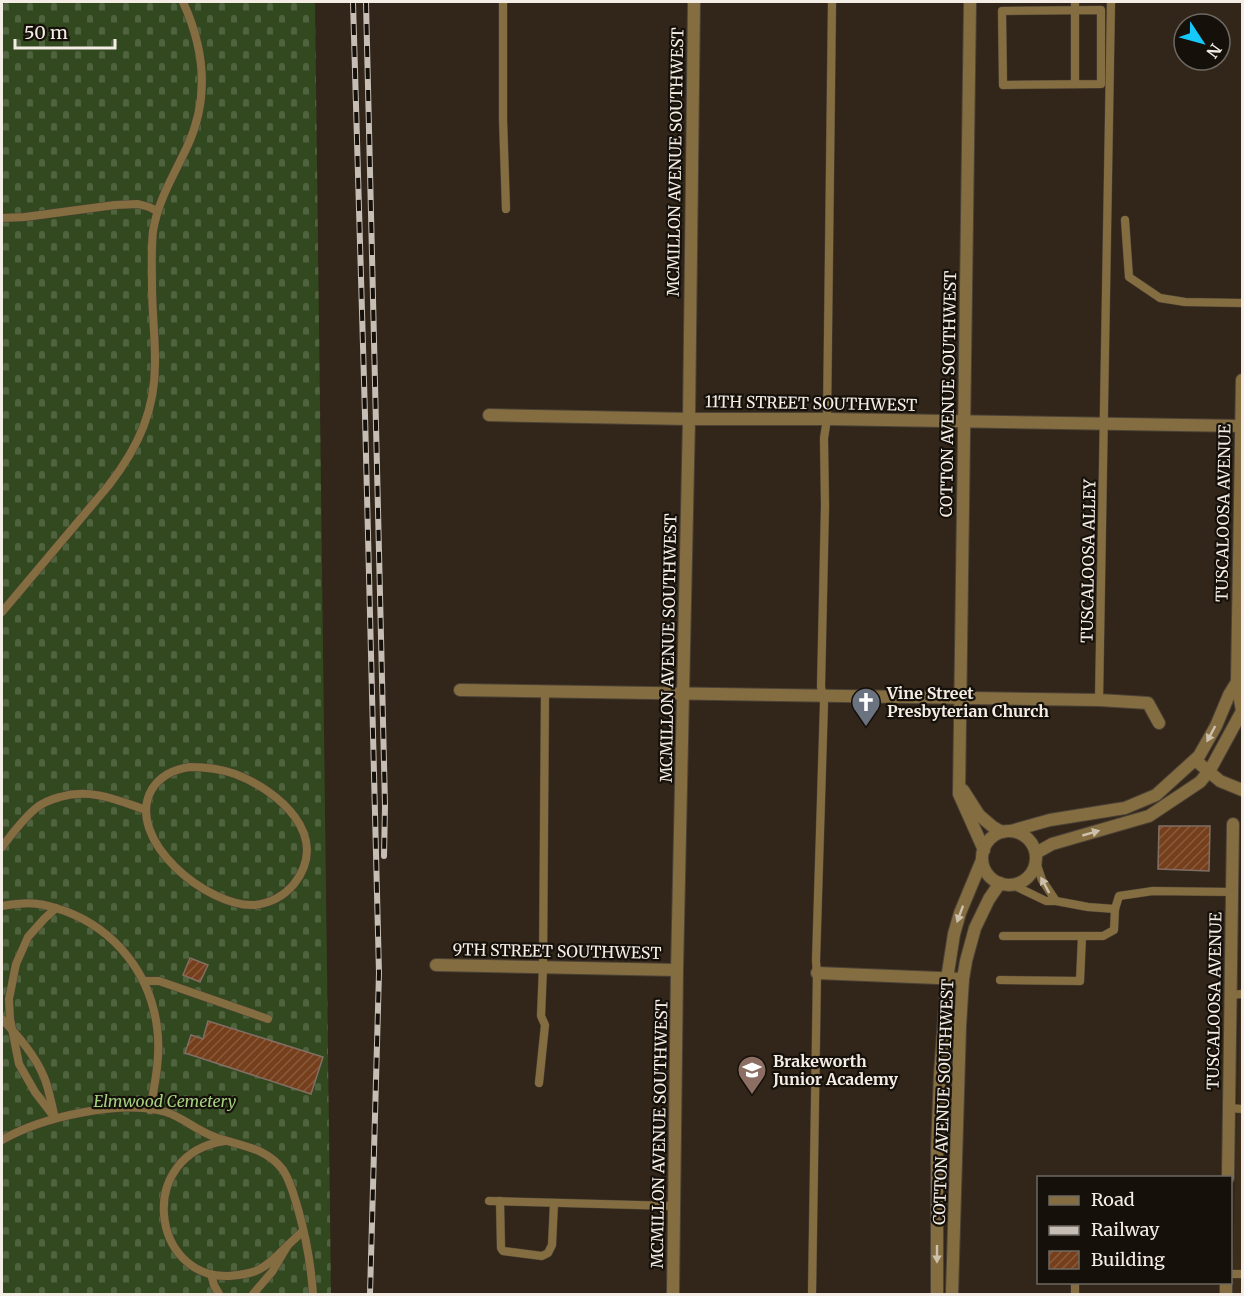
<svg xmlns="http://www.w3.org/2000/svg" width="1244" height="1296" font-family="Merriweather,serif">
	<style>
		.built { fill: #3c2d1a }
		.cemetery { fill: url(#cemetery-stones) }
		.building { fill: url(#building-hatch); stroke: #816f65; stroke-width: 1.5 }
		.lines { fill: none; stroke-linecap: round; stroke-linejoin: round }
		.service-casing { stroke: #4c4236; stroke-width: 9 }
		.minor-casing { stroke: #4c4236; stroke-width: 14 }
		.tertiary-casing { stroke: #4c4236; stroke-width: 14 }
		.service { stroke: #846d41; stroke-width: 8 }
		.minor { stroke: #846d41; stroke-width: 12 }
		.tertiary { stroke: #846d41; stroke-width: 12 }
		.rail-casing { stroke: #c6beb5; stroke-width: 6 }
		.rail { stroke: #15100a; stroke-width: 4; stroke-dasharray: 11; stroke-linecap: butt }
		.oneway { fill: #cdc0ac }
		.labels { text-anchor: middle; stroke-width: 4.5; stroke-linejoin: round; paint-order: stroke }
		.street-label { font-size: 16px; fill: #f4ede5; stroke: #15100a }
		.poi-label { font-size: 16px; font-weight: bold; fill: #f4ede5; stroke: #15100a; text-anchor: start }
		.park-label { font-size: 16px; font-style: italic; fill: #a5d380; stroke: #15100a }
	</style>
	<defs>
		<pattern id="cemetery-stones" width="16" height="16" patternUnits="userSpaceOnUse" patternTransform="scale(1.5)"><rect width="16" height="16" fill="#32481e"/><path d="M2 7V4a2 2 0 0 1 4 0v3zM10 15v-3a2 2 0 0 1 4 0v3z" fill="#50633f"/></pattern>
		<pattern id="building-hatch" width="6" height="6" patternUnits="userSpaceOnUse" patternTransform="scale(1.5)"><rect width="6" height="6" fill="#753f1c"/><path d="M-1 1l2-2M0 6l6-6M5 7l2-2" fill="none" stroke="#895b3d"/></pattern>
	</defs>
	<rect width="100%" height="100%" fill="#312619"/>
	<path class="built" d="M1242 944V1294H1232Z"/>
	<path class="cemetery" d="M2 2H315L331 1294H2Z"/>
	<g class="building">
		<path d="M1159 826H1210L1209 871 1158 869Z"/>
		<path d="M190 958 208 965 200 982 183 975Z"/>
		<path d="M208 1021 323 1057 311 1094 185 1053 191 1035 203 1039Z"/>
	</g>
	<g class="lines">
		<g class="service-casing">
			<g id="service">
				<path d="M503 2V119L506 209"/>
				<path d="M1101 10V84L1003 85 1002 11Z"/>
				<path d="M1075 84V2"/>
				<path d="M2 218 25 217 115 205 138 204 149 207 157 211"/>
				<path d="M1125 220 1129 277 1160 298 1185 302 1242 303"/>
				<path d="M2 612 109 485C139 446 156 409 155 359 155 335 152 310 152 286 152 268 151 249 153 231 158 200 174 175 187 147 210 98 205 50 183 2"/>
				<path d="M1099 700 1111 2"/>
				<path d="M190 767C206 767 221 769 235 774 278 790 332 836 294 884 284 896 270 903 255 905 208 908 123 839 152 789 161 775 175 769 190 767Z"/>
				<path d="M2 847C12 834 22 820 35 809 42 803 52 799 60 797 91 788 117 800 146 810"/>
				<path d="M1013 885 1046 901H1056L1042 880 1036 862"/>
				<path d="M1056 901 1088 907 1115 909 1119 896 1153 891 1233 892"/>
				<path d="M2 906C14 904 26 902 38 904 47 905 56 908 65 911 116 930 150 974 157 1027 161 1055 155 1083 150 1110"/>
				<path d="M1003 936H1103L1114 930 1115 909"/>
				<path d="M1000 980 1080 981 1082 936"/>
				<path d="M144 981H159L268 1019"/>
				<path d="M1231 995 1242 994"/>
				<path d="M2 1019C18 1036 35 1055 44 1077 49 1089 51 1102 54 1114"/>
				<path d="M539 1083 545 1025 541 1016 543 967 545 692"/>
				<path d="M1229 1108 1242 1109"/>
				<path d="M55 1118 35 1092 19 1064 10 1019 9 999 16 964 28 937 44 919 56 908"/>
				<path d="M2 1140C42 1117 121 1099 166 1112 184 1118 197 1131 215 1137 240 1146 266 1147 283 1170 291 1182 294 1196 298 1209 306 1237 311 1265 313 1294"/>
				<path d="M225 1141C135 1154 151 1279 229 1276 240 1275 251 1274 260 1269 271 1263 279 1254 288 1245"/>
				<path d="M489 1201 674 1206"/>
				<path d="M500 1201 501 1248 503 1251 542 1256 548 1253 552 1245 554 1203"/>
				<path d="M211 1274 214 1285 219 1294"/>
				<path d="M1230 1274H1242"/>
				<path d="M1075 1282V1294"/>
				<path d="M253 1294 272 1272 288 1245 303 1231"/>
				<path d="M812 1294 817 973 816 961 824 703 821 687 825 506 824 438 827 419 832 2"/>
			</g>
		</g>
		<g class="minor-casing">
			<g id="minor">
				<path d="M970 2 959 794 984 850"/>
				<path d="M489 415 689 419H827L1241 426"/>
				<path d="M460 690 1099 700 1148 703 1159 723"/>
				<path d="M1195 760 1220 781 1242 790"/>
				<path d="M963 790 979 815 993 827 1002 832"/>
				<path d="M436 965 677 970"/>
				<path d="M817 973 963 979"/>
				<path d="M673 1294 677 970 689 419 694 2"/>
			</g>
		</g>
		<g class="tertiary-casing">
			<g id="tertiary">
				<path d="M1011 831 1050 820 1125 808 1156 795 1199 756 1216 726 1229 695 1237 682"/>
				<circle cx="1009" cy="858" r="27"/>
				<path d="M1036 853 1052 844 1149 816 1200 782 1210 770 1242 711 1237 682 1242 380"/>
				<path d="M1228 1178 1233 824"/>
				<path d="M937 1294V1150L940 1074 947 979 954 934 960 913 982 860"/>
				<path d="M952 1294 960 1026 963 979 966 961 975 928 989 899 1000 883"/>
				<path d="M1226 1294V1282"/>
			</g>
		</g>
		<use href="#service" class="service"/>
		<use href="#minor" class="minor"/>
		<use href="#tertiary" class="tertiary"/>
		<g class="rail-casing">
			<g id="rail">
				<path d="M353 2 365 415 379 973 370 1294"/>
				<path d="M366 2 385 806 384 856"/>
			</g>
		</g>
		<use href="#rail" class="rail"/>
	</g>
	<defs><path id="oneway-solid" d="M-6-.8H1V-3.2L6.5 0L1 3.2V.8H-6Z" transform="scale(1.5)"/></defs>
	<g class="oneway">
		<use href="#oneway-solid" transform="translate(1211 734) rotate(118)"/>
		<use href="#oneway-solid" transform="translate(1091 833) rotate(-16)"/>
		<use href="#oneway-solid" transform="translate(1045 885) rotate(-118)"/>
		<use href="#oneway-solid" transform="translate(960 914) rotate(110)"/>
		<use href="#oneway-solid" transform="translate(937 1254) rotate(90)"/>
	</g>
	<defs>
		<g id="church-pin" transform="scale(1.5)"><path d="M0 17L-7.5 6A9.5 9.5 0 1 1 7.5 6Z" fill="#6b7280" stroke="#15100a"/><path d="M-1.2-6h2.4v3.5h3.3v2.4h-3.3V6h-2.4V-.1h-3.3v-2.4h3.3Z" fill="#fff"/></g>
		<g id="school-pin" transform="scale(1.5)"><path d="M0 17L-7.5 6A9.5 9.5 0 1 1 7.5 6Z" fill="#8d6e63" stroke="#15100a"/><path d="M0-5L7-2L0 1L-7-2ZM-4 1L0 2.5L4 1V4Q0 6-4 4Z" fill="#fff"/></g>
	</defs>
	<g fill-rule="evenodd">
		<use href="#church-pin" x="866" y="702"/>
		<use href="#school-pin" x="752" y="1070"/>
	</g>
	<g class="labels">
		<g class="street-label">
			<text transform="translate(675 162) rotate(-89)" y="6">MCMILLON AVENUE SOUTHWEST</text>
			<text transform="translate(948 394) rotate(-89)" y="6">COTTON AVENUE SOUTHWEST</text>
			<text transform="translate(811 403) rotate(1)" y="6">11TH STREET SOUTHWEST</text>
			<text transform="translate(1223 513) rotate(-89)" y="6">TUSCALOOSA AVENUE</text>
			<text transform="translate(1088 561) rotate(-89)" y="6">TUSCALOOSA ALLEY</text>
			<text transform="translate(668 648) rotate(-89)" y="6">MCMILLON AVENUE SOUTHWEST</text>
			<text transform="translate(557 951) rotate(1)" y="6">9TH STREET SOUTHWEST</text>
			<text transform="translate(1214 1001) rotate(-89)" y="6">TUSCALOOSA AVENUE</text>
			<text transform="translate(943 1102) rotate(-88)" y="6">COTTON AVENUE SOUTHWEST</text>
			<text transform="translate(659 1134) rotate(-89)" y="6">MCMILLON AVENUE SOUTHWEST</text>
		</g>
		<g class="poi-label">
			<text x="887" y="699">Vine Street<tspan x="887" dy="18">Presbyterian Church</tspan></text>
			<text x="773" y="1067">Brakeworth<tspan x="773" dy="18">Junior Academy</tspan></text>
		</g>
		<g class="park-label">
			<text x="165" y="1107">Elmwood Cemetery</text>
		</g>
	</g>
	<rect width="1244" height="1296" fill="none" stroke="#f4ede5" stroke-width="6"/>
	<rect x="1037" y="1176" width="195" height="108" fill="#15100a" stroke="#6e6862" stroke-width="1.5"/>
	<rect x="1049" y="1196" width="30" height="9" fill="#846d41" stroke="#6e6862" stroke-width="1.5"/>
	<text x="1091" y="1206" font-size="18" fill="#f4ede5">Road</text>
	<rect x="1049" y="1226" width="30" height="9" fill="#c6beb5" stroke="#6e6862" stroke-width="1.5"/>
	<text x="1091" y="1236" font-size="18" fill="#f4ede5">Railway</text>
	<rect x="1049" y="1251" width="30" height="18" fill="url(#building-hatch)" stroke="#6e6862" stroke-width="1.5"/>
	<text x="1091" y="1266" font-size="18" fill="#f4ede5">Building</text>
	<g transform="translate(1202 42) rotate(126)"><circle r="28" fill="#15100a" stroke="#6e6862" stroke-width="1.5"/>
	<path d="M0-4.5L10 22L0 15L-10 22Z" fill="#15cafb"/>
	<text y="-9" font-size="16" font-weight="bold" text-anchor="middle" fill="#f4ede5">N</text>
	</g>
	<path d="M15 39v9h100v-9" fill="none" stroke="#f4ede5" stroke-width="3"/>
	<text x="24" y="39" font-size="18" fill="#f4ede5" stroke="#15100a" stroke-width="4.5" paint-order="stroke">50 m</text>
</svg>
